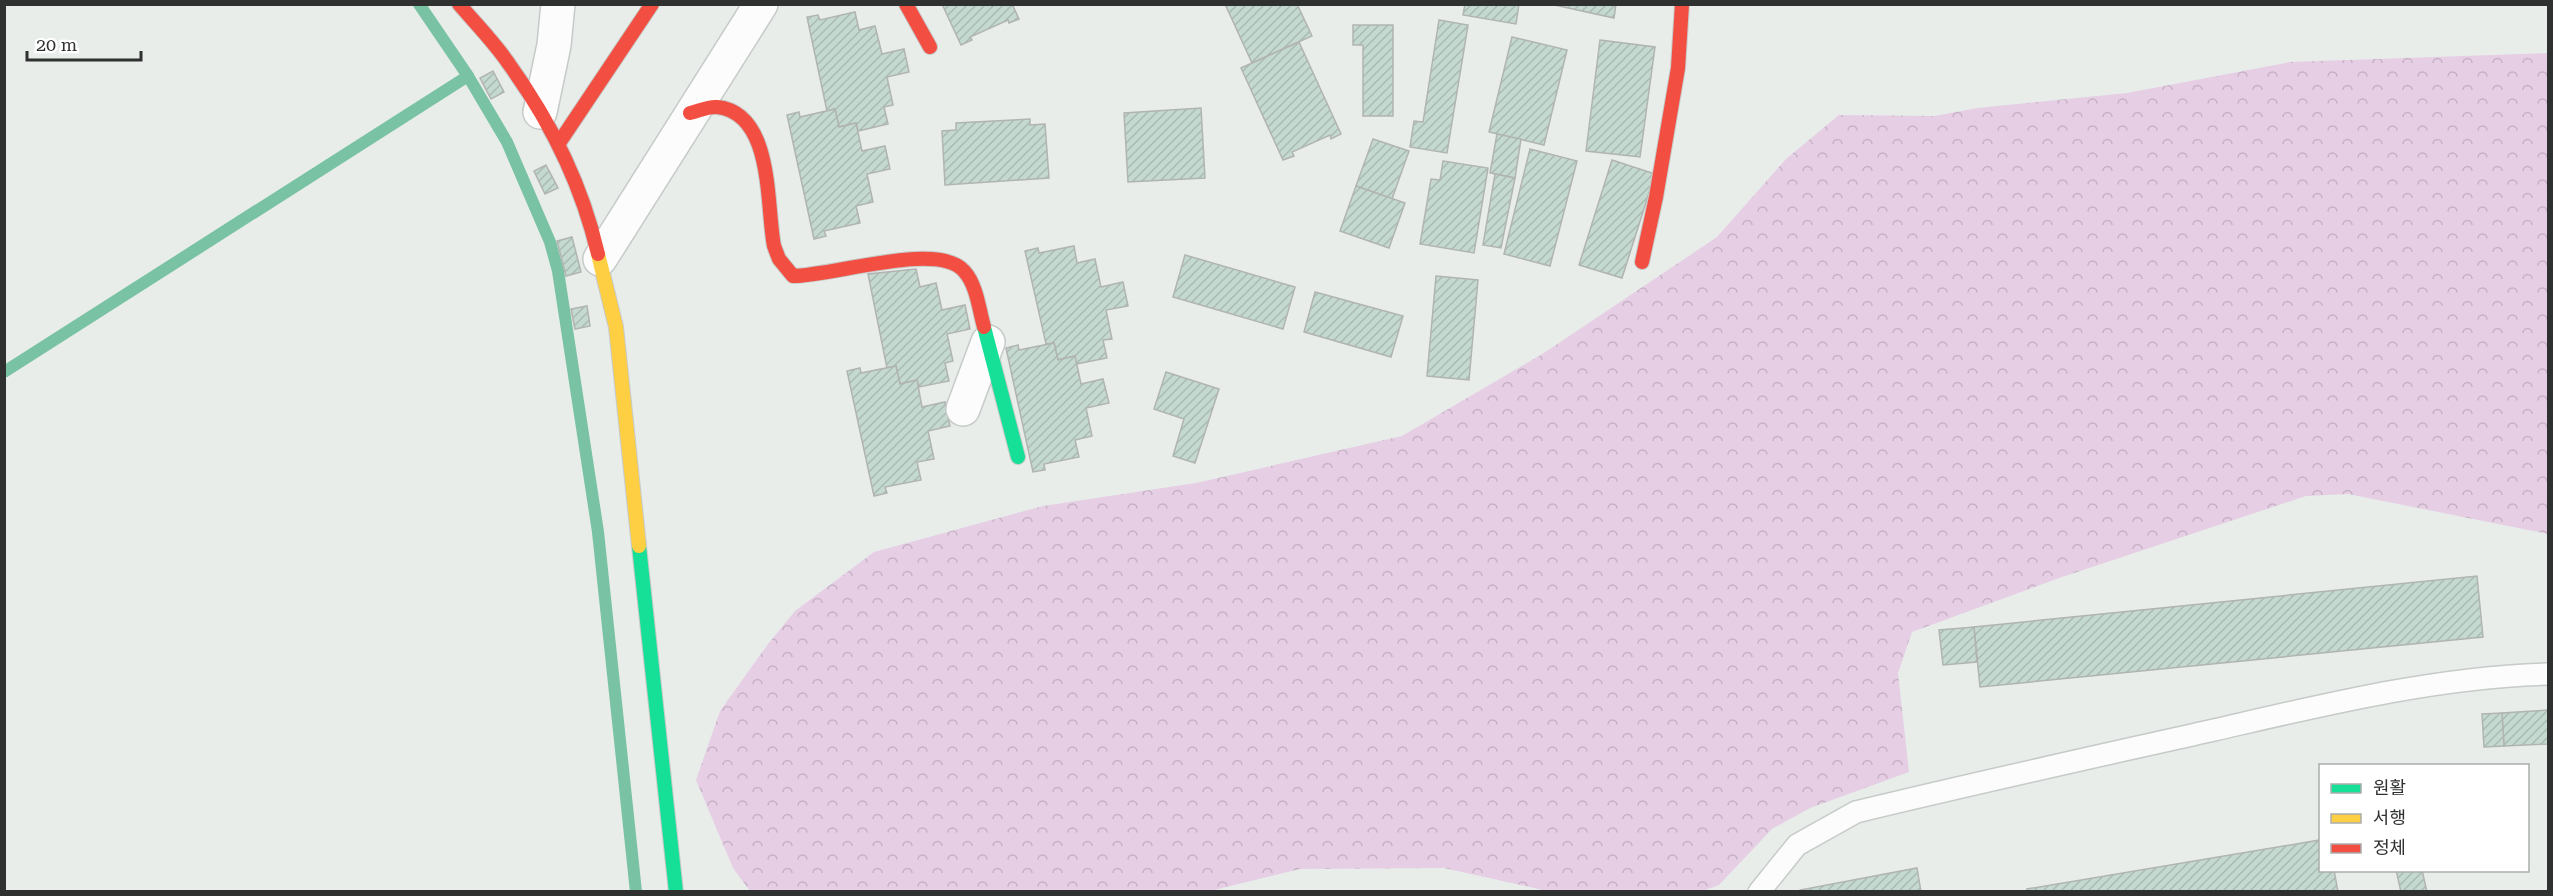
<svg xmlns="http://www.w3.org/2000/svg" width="2553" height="896" font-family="'Roboto Serif','Noto Sans KR',serif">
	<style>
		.forest { fill: url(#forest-crowns) }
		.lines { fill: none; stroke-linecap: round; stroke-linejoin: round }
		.stream { stroke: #79c2a3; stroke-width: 12 }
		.building { fill: url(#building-hatch); stroke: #b1b4b2; stroke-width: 1.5 }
		.lane-casing { stroke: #c6cac8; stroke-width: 24 }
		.street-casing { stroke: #c6cac8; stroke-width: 36 }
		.fast-casing { stroke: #c6cac8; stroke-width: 16 }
		.slow-casing { stroke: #c6cac8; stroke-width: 16 }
		.jam-casing { stroke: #c6cac8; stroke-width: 16 }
		.lane { stroke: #fcfcfc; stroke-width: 21 }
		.street { stroke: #fcfcfc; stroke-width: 33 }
		.fast { stroke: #16e098; stroke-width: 14 }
		.slow { stroke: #ffcf43; stroke-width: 14 }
		.jam { stroke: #f24e42; stroke-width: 14 }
	</style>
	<defs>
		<pattern id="forest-crowns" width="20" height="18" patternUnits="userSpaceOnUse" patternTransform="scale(1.5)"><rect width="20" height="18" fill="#e6cee5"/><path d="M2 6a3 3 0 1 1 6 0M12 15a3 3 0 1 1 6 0" fill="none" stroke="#c6b1c5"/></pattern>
		<pattern id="building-hatch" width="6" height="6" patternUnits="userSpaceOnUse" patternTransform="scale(1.5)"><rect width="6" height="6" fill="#c4d9cf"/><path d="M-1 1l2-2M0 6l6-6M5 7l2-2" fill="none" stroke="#a9bbb2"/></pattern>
	</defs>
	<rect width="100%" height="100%" fill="#e8edea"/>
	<path class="forest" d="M2548 53V534L2348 494 2306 496 2062 577 1912 632 1898 673 1909 772 1810 808 1772 829 1719 885 1700 892 1547 891 1444 868 1300 869 1206 892 750 891 733 868 696 780 720 711 768 644 795 611 874 552 1043 506 1196 483 1402 436 1544 353 1717 237 1786 159 1839 115 1935 116 1977 108 2127 93 2290 62Z"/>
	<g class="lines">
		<g class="stream">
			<path d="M419 4 468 76 507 142 550 242 558 271 598 532 636 892"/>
			<path d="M4 372 468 76"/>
		</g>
	</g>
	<g class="building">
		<path d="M942 4H1012L1019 19 1009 23 1008 20 970 37 972 40 961 45Z"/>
		<path d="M1225 4H1297L1312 36 1252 63Z"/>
		<path d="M1465 4H1519L1516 24 1463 15Z"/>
		<path d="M1550 4H1616L1614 18Z"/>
		<path d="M855 12 859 30 875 26 882 54 904 49 909 72 887 77 893 105 884 107 888 124 858 131 856 123 839 127 835 109 827 111 807 17 818 15 820 20Z"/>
		<path d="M1439 20 1468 25 1447 153 1410 147 1414 121 1423 122Z"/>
		<path d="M1353 25H1393V116H1363V45H1353Z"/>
		<path d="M1512 37 1567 50 1544 145 1489 132Z"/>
		<path d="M1600 40 1655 47 1640 157 1586 151Z"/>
		<path d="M1299 42 1341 134 1331 139 1330 135 1292 152 1294 156 1283 160 1241 68Z"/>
		<path d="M493 71 504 92 491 99 480 78Z"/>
		<path d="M1201 108 1205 178 1128 182 1124 113Z"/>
		<path d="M835 109 839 127 856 123 862 151 885 146 890 169 867 174 873 202 856 206 860 223 824 231 826 236 814 239 787 115 799 112 800 117Z"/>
		<path d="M1030 119V125L1045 124 1049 178 945 185 942 131 956 130V123Z"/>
		<path d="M1497 134 1521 139 1515 178 1490 173Z"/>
		<path d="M1373 139 1409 151 1392 199 1356 186Z"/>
		<path d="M1530 149 1577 161 1550 266 1504 254Z"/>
		<path d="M1612 160 1655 174 1622 278 1579 265Z"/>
		<path d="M1443 161 1488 168 1474 253 1420 244 1431 179 1440 180Z"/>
		<path d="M546 165 558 188 545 194 534 171Z"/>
		<path d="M1495 174 1515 178 1501 248 1483 245Z"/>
		<path d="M1356 186 1405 203 1389 248 1340 231Z"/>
		<path d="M572 237 581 272 566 276 557 241Z"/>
		<path d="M1074 246 1077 263 1095 259 1101 287 1123 282 1128 306 1106 310 1112 339 1103 340 1107 358 1076 364 1075 356 1058 360 1054 343 1046 344 1025 251 1038 248 1039 253Z"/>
		<path d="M1185 255 1295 287 1283 329 1173 297Z"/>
		<path d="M916 269 920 287 936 283 942 310 965 305 970 329 947 334 953 361 945 363 949 381 919 387 917 380 900 384 896 366 887 368 868 274Z"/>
		<path d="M1436 276 1478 280 1469 380 1427 376Z"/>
		<path d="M1315 292 1403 316 1391 357 1304 332Z"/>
		<path d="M587 306 590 326 575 329 571 309Z"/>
		<path d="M1054 343 1058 360 1075 356 1081 384 1103 379 1109 403 1086 408 1092 436 1075 440 1079 457 1044 464 1045 470 1033 472 1006 348 1018 345 1019 350Z"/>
		<path d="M896 366 900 384 917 380 922 407 945 402 950 426 928 431 934 459 917 462 921 480 885 487 887 493 874 496 847 371 860 368 861 373Z"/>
		<path d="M1166 372 1219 389 1195 463 1173 456 1184 419 1154 409Z"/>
		<path d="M2477 576 2483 637 1980 687 1974 627Z"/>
		<path d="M1974 627 1977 662 1943 665 1939 630Z"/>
		<path d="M2548 710V744L2504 746 2502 713Z"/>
		<path d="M2502 713 2504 746 2484 747 2482 714Z"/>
		<path d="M2320 840V870H2334L2338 892H2027V889Z"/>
		<path d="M1917 868 1921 892H1800V890Z"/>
		<path d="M2396 870H2422L2427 892H2401Z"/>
	</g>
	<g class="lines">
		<g class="lane-casing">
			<path id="lane" d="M1759 892 1797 845 1856 812C1975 783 2094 757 2214 730 2323 705 2436 677 2548 674"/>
		</g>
		<g class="street-casing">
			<g id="street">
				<path d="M540 112 554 45 558 4"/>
				<path d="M600 259 761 4"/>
				<path d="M963 409 988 342"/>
			</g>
		</g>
		<g class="fast-casing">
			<g id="fast">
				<path d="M984 327 1018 457"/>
				<path d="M639 546 676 892"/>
			</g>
		</g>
		<g class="slow-casing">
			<path id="slow" d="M598 254 616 327 639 546"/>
		</g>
		<g class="jam-casing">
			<g id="jam">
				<path d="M459 4C476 24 495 43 509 64 551 122 582 185 598 254"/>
				<path d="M906 4 930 47"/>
				<path d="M690 113C699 111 708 106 717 107 774 113 766 205 774 246L779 259 793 276C833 276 938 241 964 271 977 285 979 310 984 327"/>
				<path d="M559 143 652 4"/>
				<path d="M1642 262 1656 197 1678 68 1682 4"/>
			</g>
		</g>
		<use href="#lane" class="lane"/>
		<use href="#street" class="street"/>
		<use href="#fast" class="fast"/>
		<use href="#slow" class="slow"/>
		<use href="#jam" class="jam"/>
	</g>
	<rect width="2553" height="896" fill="none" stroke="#2e312f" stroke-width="12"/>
	<rect x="2319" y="764" width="210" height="108" fill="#ffffff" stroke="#abadac" stroke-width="1.5"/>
	<rect x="2331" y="784" width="30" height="9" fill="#16e098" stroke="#abadac" stroke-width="1.5"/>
	<text x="2373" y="794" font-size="18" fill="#2e312f">원활</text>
	<rect x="2331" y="814" width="30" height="9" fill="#ffcf43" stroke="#abadac" stroke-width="1.5"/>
	<text x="2373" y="824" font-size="18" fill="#2e312f">서행</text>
	<rect x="2331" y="844" width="30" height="9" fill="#f24e42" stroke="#abadac" stroke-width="1.5"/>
	<text x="2373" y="854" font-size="18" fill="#2e312f">정체</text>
	<path d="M27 51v9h114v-9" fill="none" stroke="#2e312f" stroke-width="3"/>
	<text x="36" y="51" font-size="18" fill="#2e312f" stroke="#ffffff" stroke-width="4.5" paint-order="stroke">20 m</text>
</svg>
